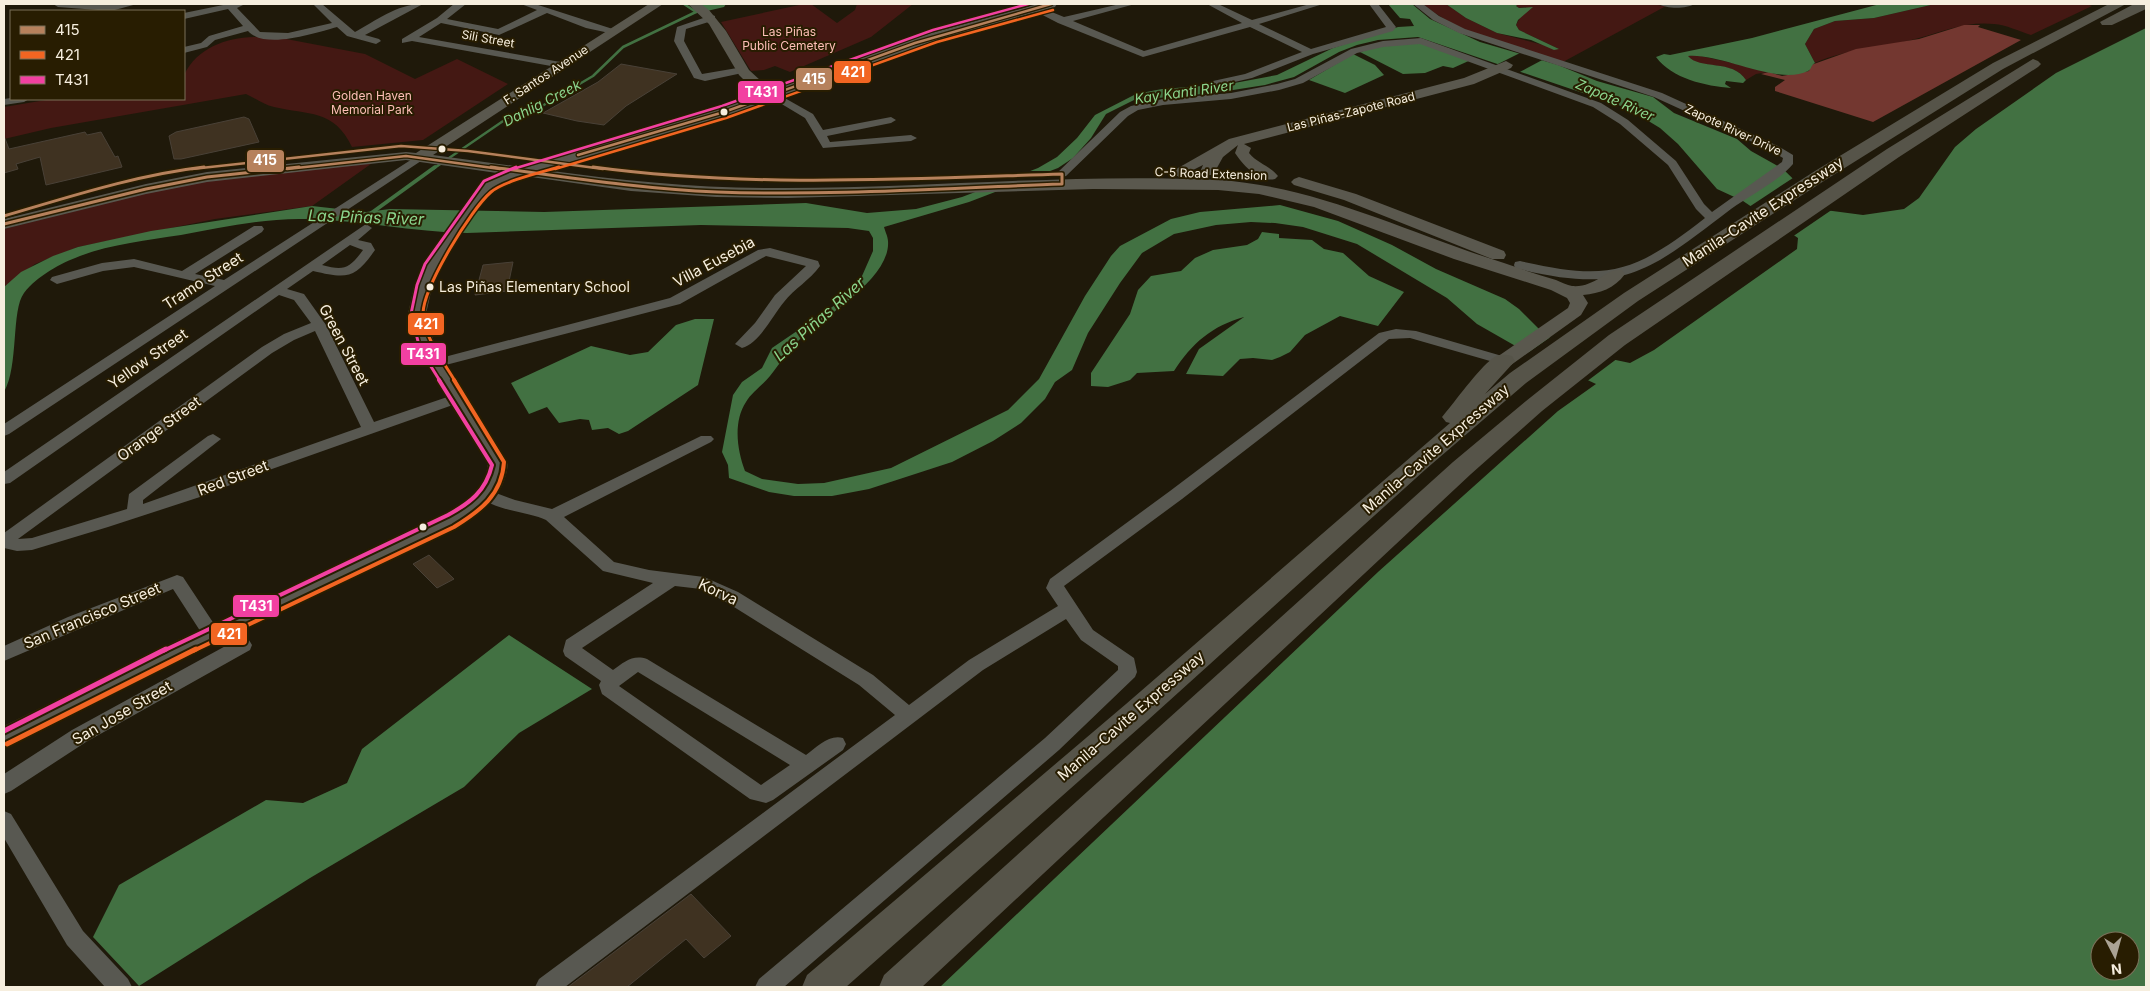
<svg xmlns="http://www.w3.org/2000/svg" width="2150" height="991" font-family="Inter,sans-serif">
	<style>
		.green { fill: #441813 }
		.forest { fill: #733730 }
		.water { fill: #427142; fill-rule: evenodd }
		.pier { fill: #1f190a }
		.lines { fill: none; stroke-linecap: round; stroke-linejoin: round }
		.stream-far1 { stroke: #427142; stroke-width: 2.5 }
		.stream { stroke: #427142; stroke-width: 4 }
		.river { fill: #427142; fill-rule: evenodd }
		.building { fill: #3f3221; stroke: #494137 }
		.minor { fill: #585851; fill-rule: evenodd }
		.major { fill: #5a584e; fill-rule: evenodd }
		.highway { fill: #565449; fill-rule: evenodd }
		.bus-1-far1-casing { stroke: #281d01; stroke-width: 5 }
		.bus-1-casing { stroke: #281d01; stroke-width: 6 }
		.bus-2-far3-casing { stroke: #281d01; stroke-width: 5 }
		.bus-2-far2-casing { stroke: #281d01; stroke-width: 6 }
		.bus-2-far1-casing { stroke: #281d01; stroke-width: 8 }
		.bus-2-casing { stroke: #281d01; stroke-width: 9 }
		.bus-3-far3-casing { stroke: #281d01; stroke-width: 5 }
		.bus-3-far2-casing { stroke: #281d01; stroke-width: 6 }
		.bus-3-far1-casing { stroke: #281d01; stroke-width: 8 }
		.bus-3-casing { stroke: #281d01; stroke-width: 9 }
		.bus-1-far1 { stroke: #b6815c; stroke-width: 2.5 }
		.bus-1 { stroke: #b6815c; stroke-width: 3 }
		.bus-2-far3 { stroke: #f26522; stroke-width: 2.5 }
		.bus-2-far2 { stroke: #f26522; stroke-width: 3 }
		.bus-2-far1 { stroke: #f26522; stroke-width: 4 }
		.bus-2 { stroke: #f26522; stroke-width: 5 }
		.bus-3-far3 { stroke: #f240a1; stroke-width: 2.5 }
		.bus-3-far2 { stroke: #f240a1; stroke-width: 3 }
		.bus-3-far1 { stroke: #f240a1; stroke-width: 4 }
		.bus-3 { stroke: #f240a1; stroke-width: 5 }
		.bus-dot { fill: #f6eede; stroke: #281d01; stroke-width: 2 }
		.labels { text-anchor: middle; stroke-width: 4; stroke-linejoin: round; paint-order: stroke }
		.far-park-label { font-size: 12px; fill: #febfb7; stroke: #281d01 }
		.far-street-label { font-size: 12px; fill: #f6eede; stroke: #281d01 }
		.far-water-label { font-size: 14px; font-style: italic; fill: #8bd58d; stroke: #281d01 }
		.bus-label { font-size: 14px; fill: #f6eede; stroke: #281d01; text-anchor: start }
		.street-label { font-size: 15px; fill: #f6eede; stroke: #281d01 }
		.water-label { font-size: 16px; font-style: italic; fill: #8bd58d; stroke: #281d01 }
		.line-badge { stroke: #281d01; stroke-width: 2 }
		.badge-label { font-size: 14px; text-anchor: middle; font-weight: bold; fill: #fff }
	</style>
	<rect width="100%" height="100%" fill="#1f190a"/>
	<g class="green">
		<path d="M804 4H811L837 23 855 10 857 4H913L871 37 790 72 775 66 764 70 751 71 721 22Z"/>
		<path d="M1423 4H1446L1466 18 1497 33 1559 49 1519 30 1516 25 1526 7 1519 8 1515 5 1650 4 1666 6 1563 62C1515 47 1462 36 1423 4Z"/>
		<path d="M1935 4H2086L2092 6 2031 35C2019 31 2006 25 1994 24 1967 21 1944 31 1919 38 1884 48 1848 48 1815 63L1805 44 1814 29 1835 21 1874 18Z"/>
		<path d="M254 37 281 38 365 54 415 79 457 59 508 84 423 140 352 147C334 109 308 115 274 107 264 105 255 98 246 94L51 128 4 139V107L52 99H184C184 92 182 81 184 75 197 48 225 38 254 37Z"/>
		<path d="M1696 55 1764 70 1769 72 1756 74 1746 80C1733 59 1699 71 1687 56Z"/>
		<path d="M375 161 312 206 215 219 78 247 35 264 4 287V229L179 185Z"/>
	</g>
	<path class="forest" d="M1964 25H1980L1978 27 2021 40 1873 122 1775 91V87L1785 80 1761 74 1769 72 1782 76 1809 71 1811 65 1856 49 1919 39Z"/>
	<g class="water">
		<path d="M1388 4H1412L1430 19 1480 42 1558 65 1597 81 1653 97 1674 113 1737 139 1751 151 1783 169 1825 210 1863 215 1904 209 1919 198 1955 147 1976 129 2056 73 2146 28V987H940L1378 572 1558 411 1596 384 1519 348 1477 324 1447 298 1357 244 1303 227 1275 223 1251 222 1216 225 1174 234 1142 253 1120 283 1088 333 1072 370 1055 382 1045 399 1021 423 993 441 952 462 869 489 832 496H794L769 492 729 478 728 465 722 452 733 395 742 382 762 368 772 348 838 303 862 276 873 251V238L869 231 848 228 701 225 467 233C413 232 359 220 305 219 264 218 221 228 181 235 148 240 112 244 80 256 61 263 37 276 24 293 11 310 19 366 4 392V287L21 272 53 256 78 247 151 231 312 206 366 212 390 209 544 212 806 203 867 213 916 209 962 197 1038 168 1057 157 1077 138 1095 115 1136 94 1162 89 1229 84 1277 75 1333 48 1398 27 1414 26 1410 19 1400 18ZM1418 37 1627 108 1660 128 1678 144 1717 189 1743 201 1798 238 1797 249 1654 350 1630 363 1592 355 1546 336 1519 309 1505 299 1436 269 1392 245 1338 221 1280 205 1200 212 1171 219 1120 246 1111 256 1085 296 1039 379 1008 410 891 468 824 483 798 484 762 479 745 471C737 450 733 422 746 402 752 392 763 385 770 376 780 363 789 350 801 338 825 316 891 278 888 241 888 237 885 231 884 227L969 202 1058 168 1073 158 1091 138 1106 114 1134 100 1214 93 1265 85 1294 77 1339 52 1357 45 1378 40ZM2100 941H2130V971H2100Z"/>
		<path d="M1446 4H1518L1516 6 1519 8 1533 7 1518 20 1516 25 1519 30 1559 49 1554 50 1531 40 1497 33 1466 18Z"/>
		<path d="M1880 4H1935L1874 18 1835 21 1814 29 1805 44 1815 63C1810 66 1812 69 1808 71 1778 86 1721 53 1688 56 1699 70 1733 59 1746 80L1743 83 1726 81 1725 84 1731 88C1706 86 1672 79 1656 57L1664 54 1670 55 1752 38Z"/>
		<path d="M1420 42 1473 59 1453 68 1443 66 1425 73 1403 74 1360 52 1384 45Z"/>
		<path d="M1353 54 1375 65 1384 75 1345 93 1309 80Z"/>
		<path d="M1262 232 1279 234V238L1312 240 1324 249 1343 253 1369 276 1404 292 1378 326 1340 316 1305 335 1290 352 1280 357 1272 360 1253 358 1240 359 1223 376 1186 374 1199 349 1244 317C1212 326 1192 343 1174 371L1137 373 1130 380 1108 387 1091 386V373L1130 314 1138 290 1151 276 1181 271 1195 258 1213 250 1247 245 1258 239Z"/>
		<path d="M695 319H714L698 385 628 431 619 434 608 428 592 430 589 420 580 419 559 423 547 407 529 414 511 383 591 346 630 355 648 352 676 325Z"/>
		<path d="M509 635 592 689 519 733 464 787 310 878 139 986 93 937 119 885 266 800 303 803 347 783 362 749Z"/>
	</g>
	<g class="pier">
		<path d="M1522 52 1546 58 1516 74 1494 66Z"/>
		<path d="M1022 171H1057L1024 183 974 190Z"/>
		<path d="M1796 176 1816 199 1827 208 1833 209 1792 237 1749 207Z"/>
		<path d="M1552 336 1592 352 1618 358 1586 382 1526 354Z"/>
	</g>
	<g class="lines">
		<g class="stream-far1">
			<path d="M684 4 696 12"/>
			<path d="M433 169 509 117 542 106 593 76 623 47 698 11"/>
		</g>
		<path class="stream" d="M370 214 435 167"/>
		<path class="river" d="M702 4H726L724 7 707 11 700 7Z"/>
	</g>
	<g class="building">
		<path d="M621 64 677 74 626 106 604 125 577 121 543 113 598 82Z"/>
		<path d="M244 117 249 119 259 142 181 159H174L169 136 176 132Z"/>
		<path d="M85 132 87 135 101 132 115 157 118 156 122 167 46 185 40 157 16 164 18 169 4 173V136L9 149Z"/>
		<path d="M513 262 507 291 475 295 483 265Z"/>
		<path d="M429 555 454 579 437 588 413 564Z"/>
		<path d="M691 894 731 936 704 958 686 939 627 987H568Z"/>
	</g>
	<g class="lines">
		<g class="minor">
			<path d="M53 4H137L111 11 58 7Z"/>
			<path d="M228 4H245L237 8 260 32 288 33 332 23 313 4H322L355 32C375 21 399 3 423 4L365 35 379 39 381 41 376 44 347 36 337 27C315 33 265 50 248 31L215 40 207 47 184 53V47L201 43 209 36 243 26 228 9 184 19V13Z"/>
			<path d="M454 4H466L447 19 498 29 537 10 521 4H535L619 31 614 34 586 28 547 13 499 35 441 23 419 37 566 63V67L562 68 412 41 402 43V39L437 18Z"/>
			<path d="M1120 4H1135L1073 21 1144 51 1242 23 1207 4H1218L1252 20 1310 4H1323L1259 24 1311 49 1386 27 1369 4H1378L1396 27 1393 31 1313 54 1252 78 1217 86 1213 85V81L1245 74 1302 52 1250 27 1143 57 1058 23 1029 8 1037 6 1064 17Z"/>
			<path d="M1413 4H1423L1439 16 1465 29 1662 93 1778 146 1793 155V164C1779 181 1749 196 1731 209 1647 273 1624 295 1515 268L1514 265 1515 262 1520 261C1609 281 1633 274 1705 218L1696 209 1668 165 1620 124 1593 107 1420 44 1383 47 1357 53 1303 83 1279 90 1231 99 1163 105 1138 110 1128 116 1066 176 1062 177 1056 174 1120 112 1131 106 1163 99 1231 93 1277 84 1295 79 1351 49 1383 41 1421 38 1601 103 1628 120 1676 161 1704 204 1712 212 1782 162 1783 158 1770 150 1654 97 1459 33 1433 20Z"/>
			<path d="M1659 4H1694C1687 9 1666 9 1659 4Z"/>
			<path d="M712 15 715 16V20L686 29 684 41 702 74 743 67 747 68V72L705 81 694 78 674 41 677 27Z"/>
			<path d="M774 92 813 114 823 130 891 117 896 120 891 123 827 136 830 142 911 135 917 138 911 141 823 148 805 118 770 97V93Z"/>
			<path d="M11 98V99H29L24 102 4 105V99Z"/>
			<path d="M420 154 426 157 424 159 9 434 4 436V424L215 286 134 267 103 271 57 284 50 280 52 277 102 263 134 259 182 271 254 226H262L264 229 262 232 195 274 224 280Z"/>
			<path d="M366 224 372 228 358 240 371 243 375 250C355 279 347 279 313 271L287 289 304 294 326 325 374 422 459 393 466 398 464 401 255 475 203 496 108 527 32 550 17 551 4 548V533L262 347 284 334 311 323 294 300 279 295 10 483 4 484V472ZM350 245 363 250C349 269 344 271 322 265ZM315 331 361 427 143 504V500L221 439 213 434 208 436 129 494 127 509 32 538 18 539 272 353 294 340Z"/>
			<path d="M770 248 818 261 820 266C810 280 794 289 784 302 773 315 759 344 742 348L735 344 755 323 775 295 806 266 766 256 680 304 438 367 431 363 433 360 670 298 758 250Z"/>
			<path d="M1396 329 1416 331 1509 358 1511 361 1504 365 1410 338 1389 339 1182 499 1064 586 1093 630 1134 658 1137 672 1135 677 1059 750 784 987H755L759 979 1045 738 1118 670V666L1081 640 1066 619 983 670 565 987H535L539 979 895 715 859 685 726 602 701 589 675 586 582 648 613 670C624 662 633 654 647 659L806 755C817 747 829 734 843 738L846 744 843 750 773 800 766 803 750 799 602 694 599 685 601 681 565 656 563 651 566 640 653 583 603 571 546 520C530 512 489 510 480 495L482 491 488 490 515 500 552 509 701 436H711L714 439 711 442 564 517 614 562 649 570 704 577 738 592 873 675 909 705 969 660 1058 606 1046 588 1050 579 1170 491 1379 333ZM638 672 790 765 761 785 619 686Z"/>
			<path d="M177 575 183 577 218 630 221 635 218 640 212 642 206 640 173 589 4 661V646L68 617Z"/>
			<path d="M228 621C238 624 247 636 252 645L250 650 86 742 11 791 4 794V774L72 730 231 643 219 628 222 623Z"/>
			<path d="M4 811 11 814 83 931 128 979 132 987H105L67 945 4 838Z"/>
		</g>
		<g class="major">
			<path d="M649 4H663L433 155 522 167 719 109 759 95 739 75 709 24 688 4H701L709 10 726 31 749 70 771 90 931 33 1038 4H1057L1055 7 939 39 729 115 544 170C625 181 705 189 787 188 930 188 1074 173 1218 180 1318 186 1410 234 1504 263 1521 269 1539 275 1556 280 1561 282 1567 285 1572 286 1596 288 1607 267 1622 270L1625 274C1614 289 1600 293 1583 295L1588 303 1581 315 1511 365H1497L1495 361 1497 357 1568 308 1570 303 1567 298 1551 290 1454 259 1314 207 1259 194 1218 190 1093 189 788 198 716 197 631 191 524 176 493 189 477 210 439 267 432 287 426 314 435 346 508 464C504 496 485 511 459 526L194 653 4 748V726L176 641 443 516C468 501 483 495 488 464L417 346 408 314 414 287 423 267 463 207 483 183 504 174 406 160 207 182 146 194 4 229V219L146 184 207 172 406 152 416 153Z"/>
			<path d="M1506 61 1513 65 1511 68 1474 84 1244 144 1251 148 1249 153C1257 163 1270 166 1278 176L1275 179C1259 183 1243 165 1235 153L1238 145 1223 157 1213 175H1203L1200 172 1203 165 1179 177 1171 172 1229 139 1464 78Z"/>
			<path d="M1299 177 1356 194 1504 251 1506 255 1504 259H1492L1344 200 1294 185 1291 182 1294 179Z"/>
		</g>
		<g class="highway">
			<path d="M2109 4H2126L2003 69 1827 179 1638 301 1526 383 1426 469 1148 720 846 987H802L807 975 1126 704 1450 423 1446 422 1442 417 1446 412C1458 398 1481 365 1496 356 1502 354 1507 355 1512 356L1515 361 1485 394 1510 373 1624 293 1815 171 1993 63Z"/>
			<path d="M2134 4H2146V9L2112 25H2102L2100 22Z"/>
			<path d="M2033 59 2038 61 2041 64 2038 67 1899 157 1625 345 1542 411 1471 474 922 987H879L884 975 1453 462 1526 401 1609 335 1887 149Z"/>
		</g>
		<g class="bus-1-far1-casing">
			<g id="bus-1-far1">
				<path d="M578 155 724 112 915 43 1051 4"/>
				<path d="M192 169 401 146 468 151 603 169"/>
				<path d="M287 169 406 156 500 169"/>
			</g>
		</g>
		<g class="bus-1-casing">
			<g id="bus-1">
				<path d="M491 167C566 177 641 189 717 192 832 196 947 188 1062 184V174C906 179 748 188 593 167"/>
				<path d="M4 216C69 197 136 175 204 167"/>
				<path d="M4 224 146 189 207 177 299 167"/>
			</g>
		</g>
		<g class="bus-2-far3-casing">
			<path id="bus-2-far3" d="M555 169 726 118 937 42 1053 10"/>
		</g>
		<g class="bus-2-far2-casing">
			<path id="bus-2-far2" d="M455 381C445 364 422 334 423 313 424 286 471 209 491 192 504 181 542 172 559 167"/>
		</g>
		<g class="bus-2-far1-casing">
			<path id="bus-2-far1" d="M193 651 454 527C480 511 502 495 504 462L454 380"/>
		</g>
		<g class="bus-2-casing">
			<path id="bus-2" d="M7 744 196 649"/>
		</g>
		<g class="bus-3-far3-casing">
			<path id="bus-3-far3" d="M513 169 722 106 933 30 1028 4"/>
		</g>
		<g class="bus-3-far2-casing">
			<path id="bus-3-far2" d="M440 381 420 349 411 314 417 285 425 264 484 181 516 167"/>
		</g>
		<g class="bus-3-far1-casing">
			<path id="bus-3-far1" d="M163 651 448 515C470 503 486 491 492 465L439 380"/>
		</g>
		<g class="bus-3-casing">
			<path id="bus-3" d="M4 731 166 649"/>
		</g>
		<use href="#bus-1-far1" class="bus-1-far1"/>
		<use href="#bus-1" class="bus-1"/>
		<use href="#bus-2-far3" class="bus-2-far3"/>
		<use href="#bus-2-far2" class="bus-2-far2"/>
		<use href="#bus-2-far1" class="bus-2-far1"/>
		<use href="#bus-2" class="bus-2"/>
		<use href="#bus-3-far3" class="bus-3-far3"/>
		<use href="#bus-3-far2" class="bus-3-far2"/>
		<use href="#bus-3-far1" class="bus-3-far1"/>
		<use href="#bus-3" class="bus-3"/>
	</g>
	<g class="bus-dot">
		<circle cx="724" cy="112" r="4.5"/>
		<circle cx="442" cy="149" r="4.5"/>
		<circle cx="430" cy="287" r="4.5"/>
		<circle cx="423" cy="527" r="4.5"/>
	</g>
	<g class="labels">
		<g class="far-park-label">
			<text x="789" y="36">Las Piñas<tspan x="789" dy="14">Public Cemetery</tspan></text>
			<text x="372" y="100">Golden Haven<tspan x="372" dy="14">Memorial Park</tspan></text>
		</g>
		<g class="far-street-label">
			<text transform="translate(488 39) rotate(10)" y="4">Sili Street</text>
			<text transform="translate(546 75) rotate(-33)" y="4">F. Santos Avenue</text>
			<text transform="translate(1351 112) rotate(-14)" y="4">Las Piñas-Zapote Road</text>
			<text transform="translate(1733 130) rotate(25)" y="4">Zapote River Drive</text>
			<text transform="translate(1211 174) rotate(2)" y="4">C-5 Road Extension</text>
		</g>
		<g class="far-water-label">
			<text transform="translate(1184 92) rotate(-8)" y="5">Kay Kanti River</text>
			<text transform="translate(1615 100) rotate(24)" y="5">Zapote River</text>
			<text transform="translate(542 103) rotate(-27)" y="5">Dahlig Creek</text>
		</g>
		<g class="bus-label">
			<text x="439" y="292">Las Piñas Elementary School</text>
		</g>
		<g class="street-label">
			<text transform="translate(1763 212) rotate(-33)" y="5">Manila–Cavite Expressway</text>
			<text transform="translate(714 262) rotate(-28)" y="5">Villa Eusebia</text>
			<text transform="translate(203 281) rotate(-33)" y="5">Tramo Street</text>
			<text transform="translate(344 345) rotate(62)" y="5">Green Street</text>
			<text transform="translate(148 359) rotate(-35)" y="5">Yellow Street</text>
			<text transform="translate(159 429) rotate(-36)" y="5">Orange Street</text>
			<text transform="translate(1436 449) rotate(-41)" y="5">Manila–Cavite Expressway</text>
			<text transform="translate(233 478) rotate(-21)" y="5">Red Street</text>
			<text transform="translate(718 592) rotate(25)" y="5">Korva</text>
			<text transform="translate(92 616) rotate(-23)" y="5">San Francisco Street</text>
			<text transform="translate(122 713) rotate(-30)" y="5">San Jose Street</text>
			<text transform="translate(1131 716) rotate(-41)" y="5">Manila–Cavite Expressway</text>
		</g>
		<g class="water-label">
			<text transform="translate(366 217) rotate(2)" y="6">Las Piñas River</text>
			<text transform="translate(819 319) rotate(-42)" y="6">Las Piñas River</text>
		</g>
	</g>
	<g class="line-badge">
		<rect x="833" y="60" width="39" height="24" rx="5" fill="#f26522"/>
		<rect x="795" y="67" width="38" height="24" rx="5" fill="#b6815c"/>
		<rect x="737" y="80" width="48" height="24" rx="5" fill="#f240a1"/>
		<rect x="246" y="149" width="39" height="24" rx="5" fill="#b6815c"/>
		<rect x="407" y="312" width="38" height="24" rx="5" fill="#f26522"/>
		<rect x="400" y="342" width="47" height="24" rx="5" fill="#f240a1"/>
		<rect x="232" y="594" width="48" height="24" rx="5" fill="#f240a1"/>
		<rect x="210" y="622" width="38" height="24" rx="5" fill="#f26522"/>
	</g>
	<g class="badge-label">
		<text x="853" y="77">421</text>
		<text x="814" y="84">415</text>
		<text x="761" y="97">T431</text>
		<text x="265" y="165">415</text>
		<text x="426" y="329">421</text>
		<text x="423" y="359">T431</text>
		<text x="256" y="611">T431</text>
		<text x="229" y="639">421</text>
	</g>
	<rect width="2150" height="991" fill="none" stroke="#f6eede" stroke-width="10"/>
	<rect x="10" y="10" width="175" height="90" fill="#281d01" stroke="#7a7159"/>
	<rect x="20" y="26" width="25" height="8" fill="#b6815c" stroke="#7a7159"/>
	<text x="55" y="35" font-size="15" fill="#f6eede">415</text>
	<rect x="20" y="51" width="25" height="8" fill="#f26522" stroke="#7a7159"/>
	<text x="55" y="60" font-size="15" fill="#f6eede">421</text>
	<rect x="20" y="76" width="25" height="8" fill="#f240a1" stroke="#7a7159"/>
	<text x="55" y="85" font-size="15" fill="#f6eede">T431</text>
	<g transform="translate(2115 956) rotate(174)"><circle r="24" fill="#281d01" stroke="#7a7159"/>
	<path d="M0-4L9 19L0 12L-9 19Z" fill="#aba394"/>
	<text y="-8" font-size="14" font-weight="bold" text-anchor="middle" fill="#f6eede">N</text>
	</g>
</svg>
